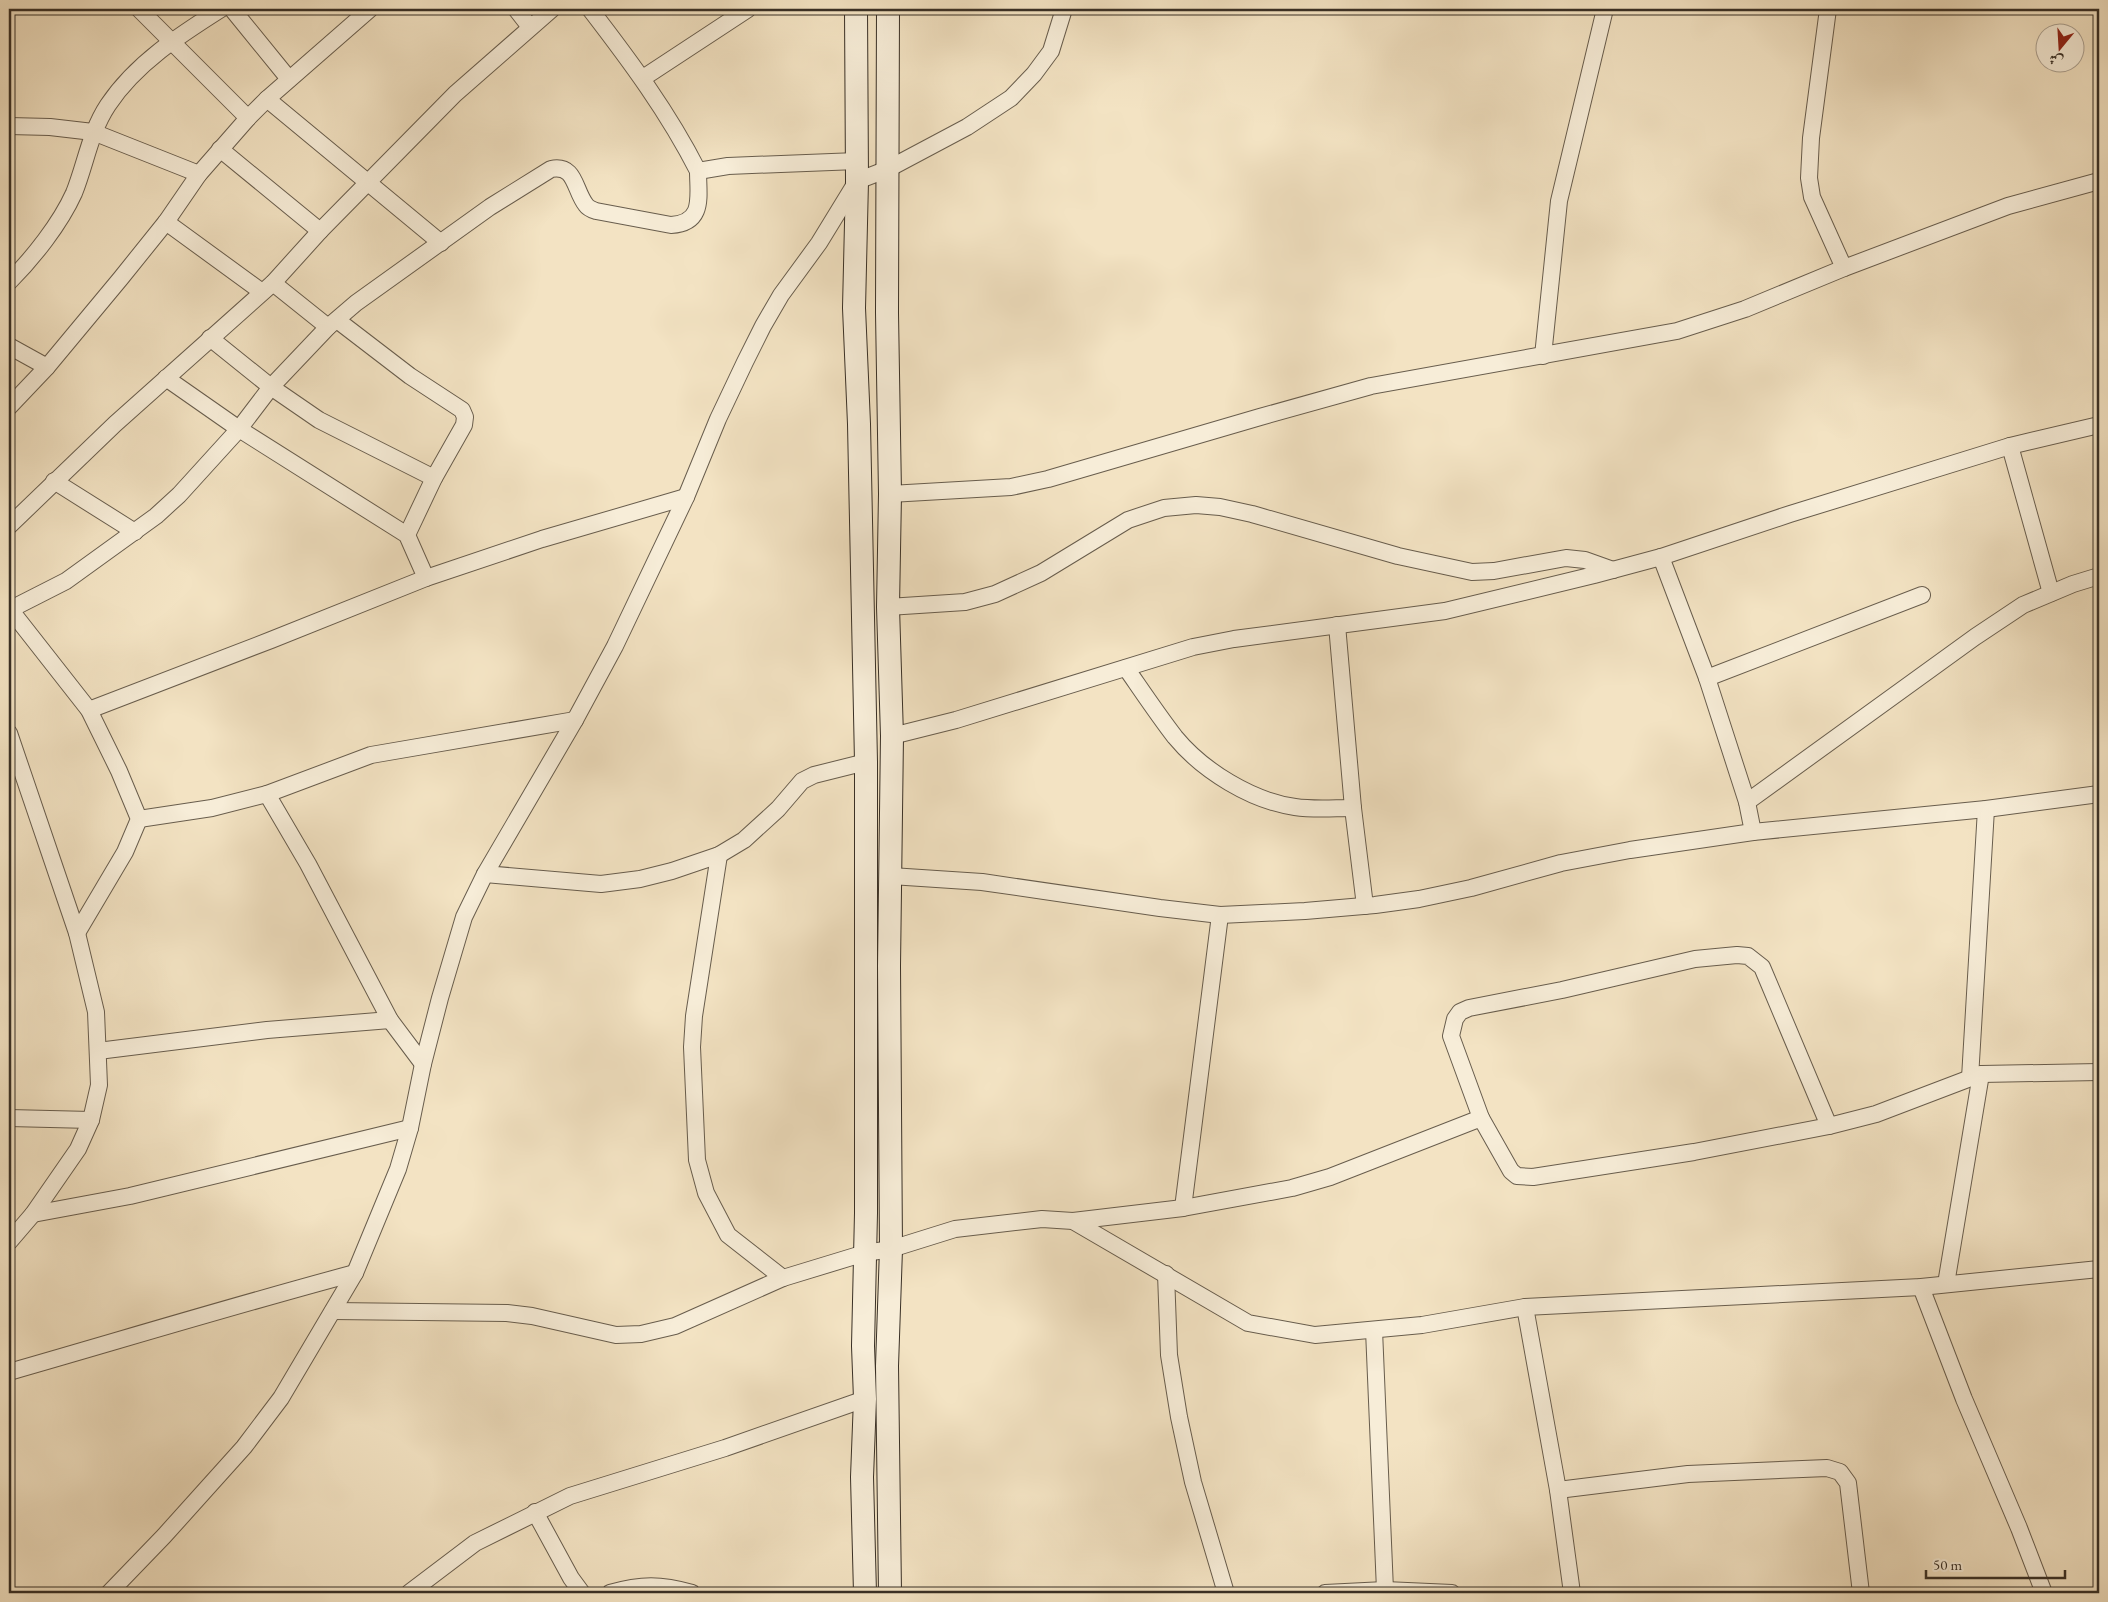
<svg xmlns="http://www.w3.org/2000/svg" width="2108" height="1602" font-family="'EB Garamond',Amiri,serif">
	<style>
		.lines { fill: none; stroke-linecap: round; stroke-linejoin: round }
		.street-casing { stroke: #685d4d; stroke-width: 18 }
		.secondary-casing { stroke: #393026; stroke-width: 24 }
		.street { stroke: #f7edd8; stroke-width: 16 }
		.secondary { stroke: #f7edd8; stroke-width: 22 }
	</style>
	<rect width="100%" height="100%" fill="#f3e3c3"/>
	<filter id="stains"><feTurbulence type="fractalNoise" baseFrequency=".004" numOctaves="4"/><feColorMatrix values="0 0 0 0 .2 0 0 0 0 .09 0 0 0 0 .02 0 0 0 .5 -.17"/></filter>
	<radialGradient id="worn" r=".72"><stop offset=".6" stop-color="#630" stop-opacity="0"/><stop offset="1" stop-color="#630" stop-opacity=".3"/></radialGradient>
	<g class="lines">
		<g class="street-casing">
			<g id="street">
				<path d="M139 9 248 118"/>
				<path d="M232 9 289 79"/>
				<path d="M516 9 530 27"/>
				<path d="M590 9C630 61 668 112 698 171L728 166 857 161"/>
				<path d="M1828 9 1811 138 1809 178 1812 197 1844 268"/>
				<path d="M643 78 748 9"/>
				<path d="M267 99 441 243"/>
				<path d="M9 126 50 127 93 132 199 174"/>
				<path d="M220 149 320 231"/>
				<path d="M166 222 262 292"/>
				<path d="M9 282C33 258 60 224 74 193 86 163 90 132 108 105 136 63 180 35 221 9"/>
				<path d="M273 283 328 327"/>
				<path d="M337 320 410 376 462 410 465 417 464 425 434 478 407 535"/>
				<path d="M210 338 271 387 319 420 434 478"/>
				<path d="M9 346 47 367"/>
				<path d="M1543 356 1559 201 1605 9"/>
				<path d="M166 378 239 429 407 535 426 578"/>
				<path d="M9 407 47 367 121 278 166 222 199 174 248 118 267 99 370 9"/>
				<path d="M2010 446 2051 593"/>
				<path d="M54 481 135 532"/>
				<path d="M890 494 1011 487 1048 479 1260 417 1371 386 1677 331 1745 309 1844 268 2008 206 2099 181"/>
				<path d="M9 526 115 424 273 283 320 231 455 94 552 9"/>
				<path d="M1661 557 1707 678 1747 802 1753 832"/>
				<path d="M888 607 965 602 995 594 1041 573 1128 520 1164 508 1196 505 1220 507 1252 514 1398 556 1472 572 1494 571 1566 558 1585 560 1613 570"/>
				<path d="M9 608 89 710 119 771 139 819 125 852 77 933"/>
				<path d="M9 610 66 581 156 516 179 495 239 429 271 387 328 327 356 303 490 207 551 169C576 164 574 190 586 205 588 208 593 210 596 211L671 225C705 223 698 196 698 171"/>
				<path d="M1337 625 1353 808 1365 906"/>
				<path d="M1126 668C1142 691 1158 715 1175 737 1203 771 1252 801 1295 807 1314 810 1334 808 1353 808"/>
				<path d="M1707 678 1922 595"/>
				<path d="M89 710 271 640 426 578 542 539 686 497"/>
				<path d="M9 733 77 933 96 1012 99 1085 91 1120 78 1149 33 1214 9 1242"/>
				<path d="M892 736 956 720 1193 647 1234 639 1445 611 1594 575 1661 557 1790 514 2010 446 2099 425"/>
				<path d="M267 794 308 864 390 1020 423 1064"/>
				<path d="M1747 802 1975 637 2023 605 2073 584 2099 576"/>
				<path d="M139 819 212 808 267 794 371 755 575 720"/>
				<path d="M719 855 694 1016 692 1047 697 1160 706 1193 728 1235 783 1278"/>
				<path d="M485 874 601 884 640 879 672 871 719 855 744 840 778 809 802 781 814 775 866 762"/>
				<path d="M891 876 982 882 1160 908 1220 915 1305 911 1375 905 1419 899 1471 888 1561 863 1630 850 1753 832 1986 809 2099 794"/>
				<path d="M98 1051 267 1030 390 1020"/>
				<path d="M1970 1078 1986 809"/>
				<path d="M9 1118 91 1120"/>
				<path d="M1481 1118 1451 1036 1455 1019 1460 1012 1469 1008 1562 990 1695 959 1737 955 1748 956 1762 967 1829 1126"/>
				<path d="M1183 1208 1220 915"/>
				<path d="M33 1214 130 1196 410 1128"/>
				<path d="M1073 1221 1183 1208 1292 1188 1330 1177 1481 1118 1511 1171 1517 1176 1533 1177 1694 1152 1829 1126 1876 1114 1981 1074 2099 1072"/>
				<path d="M1166 1274 1169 1355 1179 1417 1193 1482 1226 1593"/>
				<path d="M1946 1284 1981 1074"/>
				<path d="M1921 1287 1964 1399 2019 1528 2044 1593"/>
				<path d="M1525 1307 1558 1490 1572 1593"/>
				<path d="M333 1311 507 1313 532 1316 616 1335 641 1334 675 1326 783 1278 865 1253 891 1249 955 1229 1042 1219 1073 1221 1248 1323 1315 1335 1422 1325 1525 1307 1921 1287 2099 1269"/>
				<path d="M1374 1330 1385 1590"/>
				<path d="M9 1372C124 1339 239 1304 355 1273"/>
				<path d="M1558 1490 1688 1474 1827 1468 1840 1472 1848 1483 1861 1593"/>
				<path d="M535 1512 571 1578 582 1593"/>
				<path d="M109 1593 164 1536 244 1447 281 1398 355 1273 398 1169 410 1128 423 1064 440 998 464 917 485 874 575 720 615 646 686 497 718 419 745 362 763 326 781 295 819 243 857 181 888 169 967 127 1011 98 1034 74 1051 51 1064 9"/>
				<path d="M409 1593 475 1543 570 1496 725 1448 865 1399"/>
				<path d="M610 1593C641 1584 661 1584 692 1593"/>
				<path d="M1325 1593 1385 1590 1452 1593"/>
			</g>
		</g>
		<g class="secondary-casing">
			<g id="secondary">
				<path d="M856 9 857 181 854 308 859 424 866 762V1213L863 1346 865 1399 862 1477 865 1593"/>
				<path d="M888 9 887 313 890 494 888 607 892 736 889 966 891 1249 887 1366 890 1593"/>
			</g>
		</g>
		<use href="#street" class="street"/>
		<use href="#secondary" class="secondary"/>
	</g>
	<rect width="2108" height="1602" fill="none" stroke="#f3e3c3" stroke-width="30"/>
	<rect x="10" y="10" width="2088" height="1582" fill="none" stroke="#393026" stroke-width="2.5"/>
	<rect x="15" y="15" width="2078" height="1572" fill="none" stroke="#393026"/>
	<g transform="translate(2060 48) rotate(198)"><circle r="24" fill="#f7edd8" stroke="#aba191"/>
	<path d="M0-4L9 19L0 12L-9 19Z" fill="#8f2418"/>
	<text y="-8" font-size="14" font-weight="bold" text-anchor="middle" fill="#393026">ش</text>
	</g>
	<path d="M1926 1570v8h139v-8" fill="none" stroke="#393026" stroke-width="2.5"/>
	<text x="1933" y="1570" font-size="15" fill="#393026" stroke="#f7edd8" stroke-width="4" paint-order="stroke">50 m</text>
	<rect width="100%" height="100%" filter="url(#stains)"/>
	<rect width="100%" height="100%" fill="url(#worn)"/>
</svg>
